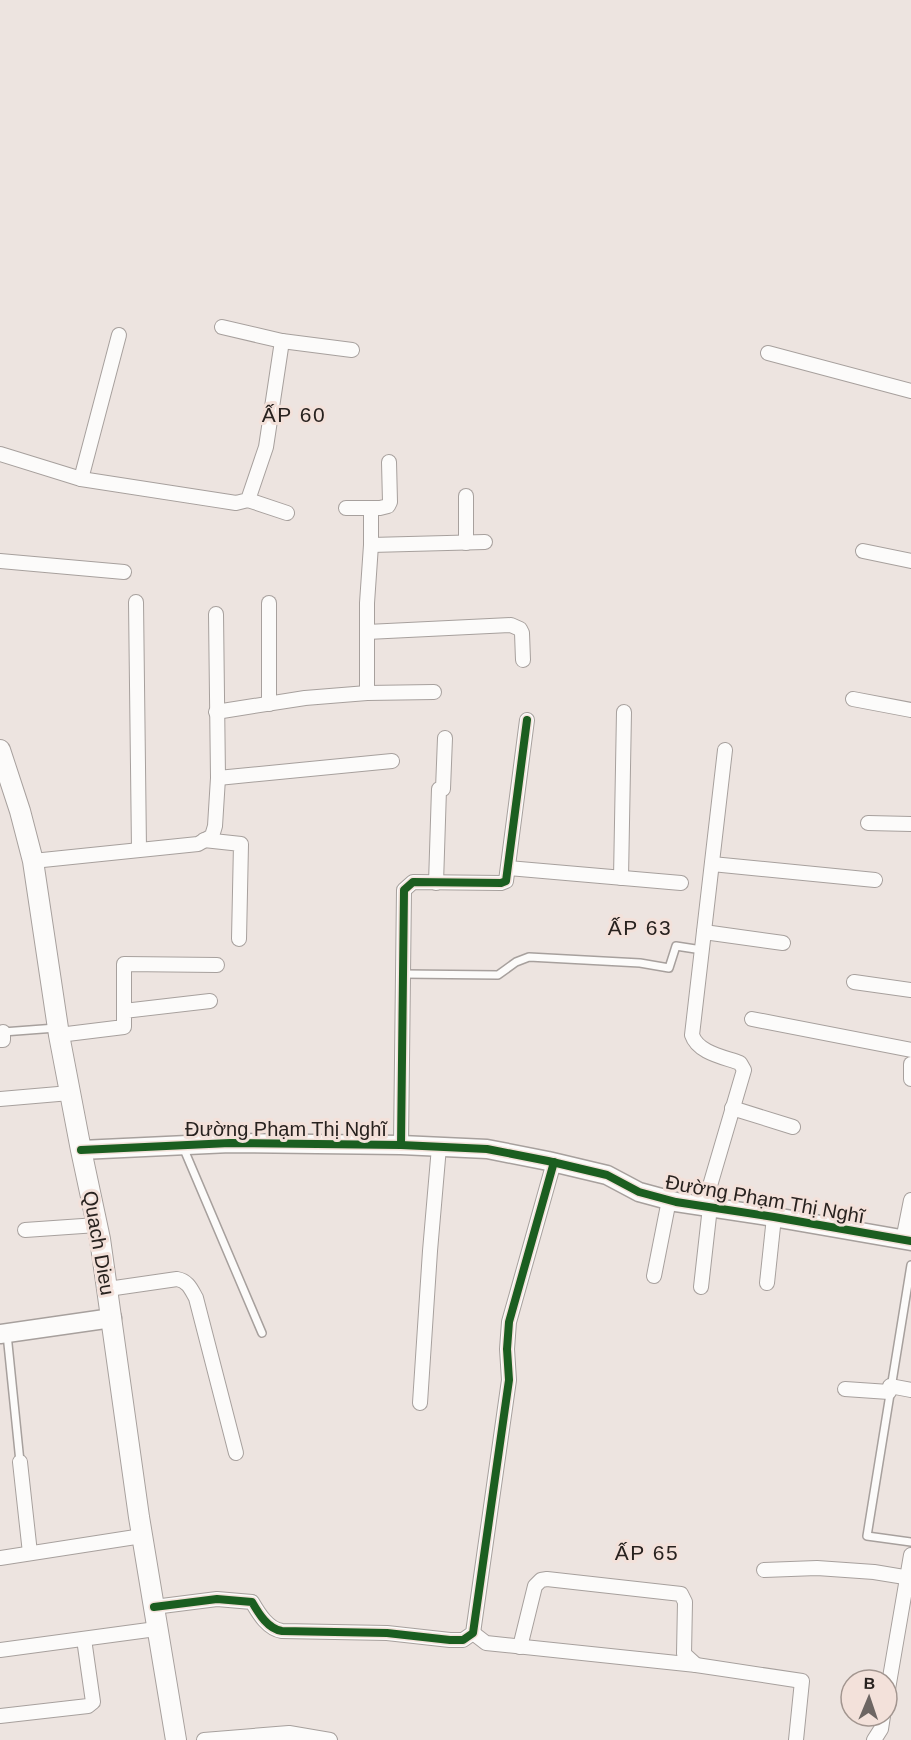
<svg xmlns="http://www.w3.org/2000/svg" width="911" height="1740" font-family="Helvetica,sans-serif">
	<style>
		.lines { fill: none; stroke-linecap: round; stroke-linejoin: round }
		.service-casing { stroke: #a7a09d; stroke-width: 10 }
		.minor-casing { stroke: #a7a09d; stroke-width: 16 }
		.tertiary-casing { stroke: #a7a09d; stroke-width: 21 }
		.secondary-casing { stroke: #a7a09d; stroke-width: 22 }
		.service { stroke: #fcfbfa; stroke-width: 7 }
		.minor { stroke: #fcfbfa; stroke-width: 14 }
		.tertiary { stroke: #fcfbfa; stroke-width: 18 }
		.secondary { stroke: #fcfbfa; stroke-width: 20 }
		.cycleway-casing { stroke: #f3e1da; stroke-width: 11 }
		.cycleway { stroke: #1b5e20; stroke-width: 8 }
		.labels { text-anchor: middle; stroke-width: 6; stroke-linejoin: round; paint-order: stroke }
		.street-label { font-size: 20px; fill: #28221f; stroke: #f3e1da }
		.neighbourhood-label { font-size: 21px; letter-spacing: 1.5px; fill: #28221f; stroke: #f3e1da }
	</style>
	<rect width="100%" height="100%" fill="#ede4e0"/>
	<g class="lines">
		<g class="service-casing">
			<g id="service">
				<path d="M403 974 498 975 516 962 529 957 640 963 669 968 676 946 702 950"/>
				<path d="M3 1032 56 1028"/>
				<path d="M183 1147 262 1333"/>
				<path d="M911 1265 867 1536 911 1542"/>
				<path d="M7 1334 20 1462"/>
			</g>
		</g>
		<g class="minor-casing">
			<g id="minor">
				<path d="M222 327 282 341 352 350"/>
				<path d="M768 353 911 391"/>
				<path d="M0 454 81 479 236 503 248 500 266 447 282 341"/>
				<path d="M81 479 119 335"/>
				<path d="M248 500 287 513"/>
				<path d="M346 508H380L388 506 390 502 389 462"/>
				<path d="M466 543V496"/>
				<path d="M371 545 485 542"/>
				<path d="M863 551 911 561"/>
				<path d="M0 561 124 572"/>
				<path d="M136 602 139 849"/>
				<path d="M269 603V704"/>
				<path d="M367 632 511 625 520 629 522 633 523 660"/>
				<path d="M367 693V603L371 545V508"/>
				<path d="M853 699 911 710"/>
				<path d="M216 712 305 698 367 693 434 692"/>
				<path d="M218 778 392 761"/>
				<path d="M868 823 911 824"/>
				<path d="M204 840 241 844 239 939"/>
				<path d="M33 861 198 844 212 836 215 826 218 778 216 614"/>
				<path d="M712 864 875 880"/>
				<path d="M508 868 681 883"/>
				<path d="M621 878 624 712"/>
				<path d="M436 883 439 789H443L445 738"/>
				<path d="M704 932 783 943"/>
				<path d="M854 982 911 990"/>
				<path d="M124 1011V964L217 965"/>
				<path d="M752 1019 911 1050"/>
				<path d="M59 1035 124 1027V1011L210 1001"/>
				<path d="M0 1040H3V1032"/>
				<path d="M911 1064V1079"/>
				<path d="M0 1099 70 1093"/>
				<path d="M732 1108 793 1127"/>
				<path d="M401 1145 404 890 413 882 501 883 506 881 527 720"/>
				<path d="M704 1206 744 1070 740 1063C724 1057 698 1053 692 1035L725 750"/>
				<path d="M25 1230 97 1225"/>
				<path d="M903 1240 911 1200"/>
				<path d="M654 1276 669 1200"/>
				<path d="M767 1283 774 1217"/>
				<path d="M701 1287 710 1207"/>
				<path d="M108 1289 177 1279C188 1281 191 1289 196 1298L236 1453"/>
				<path d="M890 1386 911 1390"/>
				<path d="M845 1389 889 1392"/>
				<path d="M420 1403 430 1251 439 1147"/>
				<path d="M20 1462 30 1553"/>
				<path d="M0 1558 142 1536"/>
				<path d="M764 1570 817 1568 874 1572 911 1578"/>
				<path d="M154 1607 217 1599 252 1602C259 1614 268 1629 282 1631L387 1633 450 1640H463L473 1633 509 1380 507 1349 509 1322 554 1162"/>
				<path d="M473 1633 486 1643 696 1665 802 1681 796 1740"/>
				<path d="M520 1647 535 1586 541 1580 547 1579 681 1594 685 1602 684 1654 696 1665"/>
				<path d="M0 1650 156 1629"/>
				<path d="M887 1695 911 1555"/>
				<path d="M0 1716 88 1706 93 1702 84 1639"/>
				<path d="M204 1740 289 1733 330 1740"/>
				<path d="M874 1740 881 1729 883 1716"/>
			</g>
		</g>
		<g class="tertiary-casing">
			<g id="tertiary">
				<path d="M81 1150 230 1143 401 1145 487 1149 548 1161 607 1175 639 1192 676 1202 774 1217 911 1241"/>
				<path d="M0 1334 112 1318"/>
			</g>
		</g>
		<g class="secondary-casing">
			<path id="secondary" d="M0 750 20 811 33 861 59 1035 81 1150 100 1239 139 1517 176 1740"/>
		</g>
		<use href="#service" class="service"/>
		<use href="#minor" class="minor"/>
		<use href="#tertiary" class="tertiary"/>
		<use href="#secondary" class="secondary"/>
		<g class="cycleway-casing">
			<g id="cycleway">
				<path d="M401 1145 404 890 413 882 501 883 506 881 527 720"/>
				<path d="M81 1150 230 1143 401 1145 487 1149 548 1161 607 1175 639 1192 676 1202 774 1217 911 1241"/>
				<path d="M154 1607 217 1599 252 1602C259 1614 268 1629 282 1631L387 1633 450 1640H463L473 1633 509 1380 507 1349 509 1322 554 1162"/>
			</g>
		</g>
		<use href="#cycleway" class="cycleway"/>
	</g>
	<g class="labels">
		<g class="street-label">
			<text x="286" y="1136">Đường Phạm Thị Nghĩ</text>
			<text transform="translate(765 1199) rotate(10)" y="7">Đường Phạm Thị Nghĩ</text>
			<text transform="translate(99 1243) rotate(80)" y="7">Quach Dieu</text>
		</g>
		<g class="neighbourhood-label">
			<text x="294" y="422">ẤP 60</text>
			<text x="640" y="935">ẤP 63</text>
			<text x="647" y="1560">ẤP 65</text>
		</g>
	</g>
	<g transform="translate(869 1698) rotate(2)"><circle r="28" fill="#f3e1da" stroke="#a2958f" stroke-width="1.5"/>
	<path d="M0-4.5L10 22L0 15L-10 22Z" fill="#6d6663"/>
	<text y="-9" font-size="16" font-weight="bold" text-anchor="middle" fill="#28221f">B</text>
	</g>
</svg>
